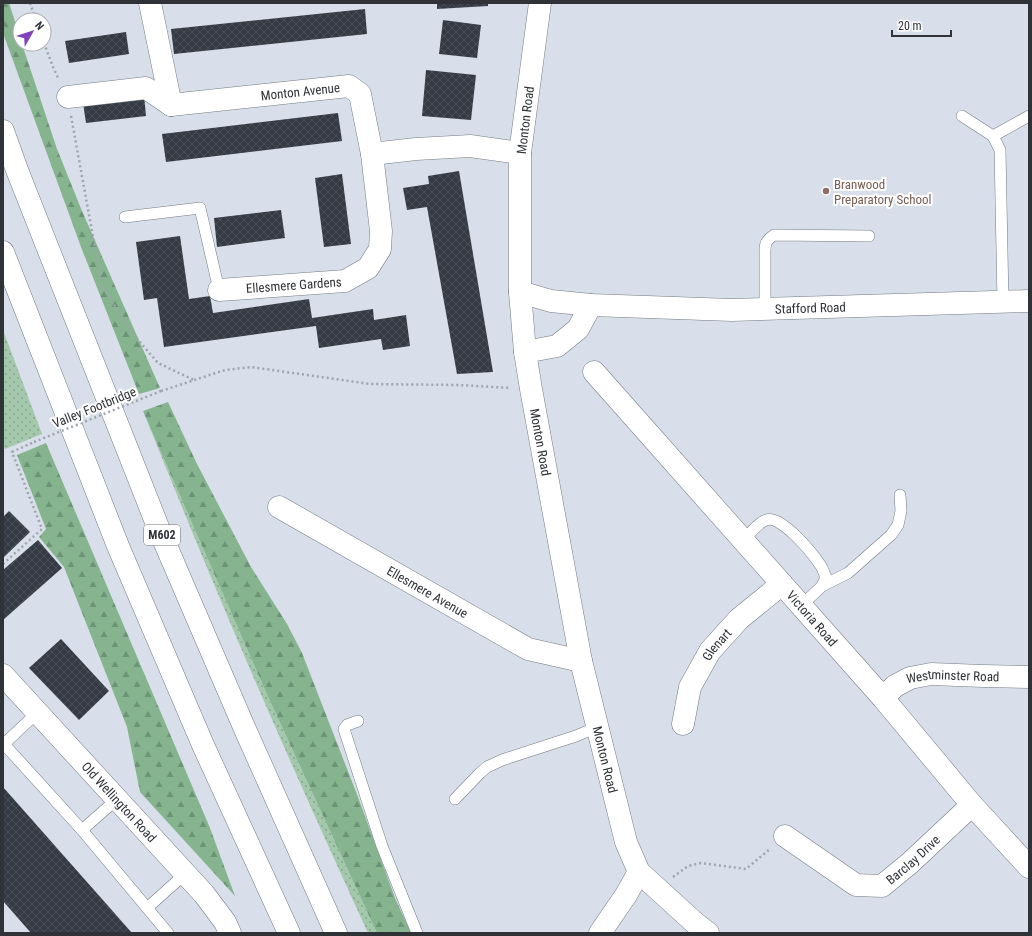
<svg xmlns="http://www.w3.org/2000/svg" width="1032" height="936" font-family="'Roboto Condensed',sans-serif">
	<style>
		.grass { fill: url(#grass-dots) }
		.forest { fill: url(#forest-firs) }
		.building { fill: url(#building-cross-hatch) }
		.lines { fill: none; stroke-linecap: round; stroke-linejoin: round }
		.service-casing { stroke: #737a84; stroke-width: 12 }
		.minor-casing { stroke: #737a84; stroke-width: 23 }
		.tertiary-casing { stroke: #737a84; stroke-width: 23 }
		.secondary-casing { stroke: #737a84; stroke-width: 23 }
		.motorway-casing { stroke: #737a84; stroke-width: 23 }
		.path { stroke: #9ea4ac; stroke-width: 2.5; stroke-dasharray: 2 3; stroke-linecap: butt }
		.service { stroke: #fff; stroke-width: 11 }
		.minor { stroke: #fff; stroke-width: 22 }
		.tertiary { stroke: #fff; stroke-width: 22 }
		.secondary { stroke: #fff; stroke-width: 22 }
		.motorway { stroke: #fff; stroke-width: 22 }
		.path-bridge { stroke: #9ea4ac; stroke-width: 2.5; stroke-dasharray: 2 3; stroke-linecap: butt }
		.education-dot { fill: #8d6e63; stroke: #fff; stroke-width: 1.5 }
		.labels { text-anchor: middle; stroke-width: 4; stroke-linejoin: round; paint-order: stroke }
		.shield { fill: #fff; stroke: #6d7072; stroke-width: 1 }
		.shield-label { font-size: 12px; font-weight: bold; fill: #2f3236 }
		.street-label { font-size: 13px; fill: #2f3236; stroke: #fff }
		.education-label { font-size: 13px; fill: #785e54; stroke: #fff; text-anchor: start }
	</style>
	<defs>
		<pattern id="grass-dots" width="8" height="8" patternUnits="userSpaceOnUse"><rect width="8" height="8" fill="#a4c8ab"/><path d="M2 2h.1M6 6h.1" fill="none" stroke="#86a38c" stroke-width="1.8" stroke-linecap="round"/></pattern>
		<pattern id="forest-firs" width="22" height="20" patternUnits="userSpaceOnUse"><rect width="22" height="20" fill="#85b48f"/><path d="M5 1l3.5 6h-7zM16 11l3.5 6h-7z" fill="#6d9376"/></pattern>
		<pattern id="building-cross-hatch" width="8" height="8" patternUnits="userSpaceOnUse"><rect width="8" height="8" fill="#353b44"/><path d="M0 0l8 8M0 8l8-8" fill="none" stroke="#4a4f57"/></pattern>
	</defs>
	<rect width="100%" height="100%" fill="#d8dfea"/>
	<g class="grass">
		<path d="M3 330 42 434 5 449 3 444Z"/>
		<path d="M143 411 265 690 377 933H368C335 861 302 788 270 715 226 615 184 513 143 411Z"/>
	</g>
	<g class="forest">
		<path d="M3 3H9L20 37V44H22L57 149 82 211 160 388 139 394 81 247 3 33Z"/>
		<path d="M168 402 197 464 251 567 287 624 302 653 358 797 395 898 411 933H377L265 690 143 411Z"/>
		<path d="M46 443 210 828 235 896 140 792 127 727 64 567 39 537 46 529 17 455Z"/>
	</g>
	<g class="building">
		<path d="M437 3H488V6L437 9Z"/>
		<path d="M365 9 367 34 174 54 171 29Z"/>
		<path d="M443 20 481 25 477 58 439 54Z"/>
		<path d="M126 32 129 54 69 63 65 41Z"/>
		<path d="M426 70 476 75 471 120 422 116Z"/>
		<path d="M144 95 146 116 86 123 83 103Z"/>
		<path d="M338 113 342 141 166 162 162 134Z"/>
		<path d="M459 171 493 372 457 374 427 207 407 210 403 188 429 184 428 176Z"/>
		<path d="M342 174 351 244 324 247 315 178Z"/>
		<path d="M281 210 285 238 217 247 214 218Z"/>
		<path d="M180 236 189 299 210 296 213 313 309 299 312 318 373 309 374 320 406 315 410 346 383 350 381 339 319 348 316 326 164 347 157 298 144 300 136 242Z"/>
		<path d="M9 511 30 532 3 558V517Z"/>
		<path d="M38 540 62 568 3 620V570Z"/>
		<path d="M61 639 109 691 79 720 29 668Z"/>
		<path d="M3 787 132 933H31L3 901Z"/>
	</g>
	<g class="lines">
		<g class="service-casing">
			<g id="service">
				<path d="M962 116 993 136 1000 150 1003 302"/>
				<path d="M993 136 1029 116"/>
				<path d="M125 217 200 208 219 290"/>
				<path d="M765 308V250C765 242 768 239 774 235L869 236"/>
				<path d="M743 540C749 535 759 522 766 520 781 514 813 554 821 566 823 569 824 574 826 577L822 586 801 606"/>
				<path d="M822 586 848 573 891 535 898 525 901 511 900 495"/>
				<path d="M358 721 347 725 344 729 382 846 417 933"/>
				<path d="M3 743 82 830 168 933"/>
				<path d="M4 744 37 713"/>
				<path d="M455 799 480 773 487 767 502 760 576 736 597 727"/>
				<path d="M82 830 117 799"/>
				<path d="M147 908 185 874"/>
			</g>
		</g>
		<g class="minor-casing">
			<g id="minor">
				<path d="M150 3 171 105"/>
				<path d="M68 97 146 88 171 105"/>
				<path id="s1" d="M171 105 349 86 360 94 372 154 416 149 470 146 520 153"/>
				<path id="s2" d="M219 290 345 281 368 268 380 249 381 231 372 154"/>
				<path id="s3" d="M520 292 551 301 591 305 732 310 1029 301"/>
				<path d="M525 352 557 346 578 329 591 305"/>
				<path id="s4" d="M594 372 883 698 972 805 1029 867"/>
				<path id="s5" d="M279 507 528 649 581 661"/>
				<path id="s6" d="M3 675 204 894 225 922 230 933"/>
				<path id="s7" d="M883 698 895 686 910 678 931 674 983 676 1029 677"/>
				<path id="s8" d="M683 724 690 687 710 651 739 619 782 584"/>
				<path id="s9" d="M785 836 856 885 882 886 910 863 972 805"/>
			</g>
		</g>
		<g class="tertiary-casing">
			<path id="tertiary" d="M600 933 626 895 639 872"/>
		</g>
		<g class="secondary-casing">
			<g id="secondary">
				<path id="s10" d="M540 3 520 153V292L525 352 531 389 581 661 626 842 639 872 695 923 708 933"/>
			</g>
		</g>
		<g class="motorway-casing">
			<g id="motorway">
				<path d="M3 131 17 170 158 527 244 727 336 933"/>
				<path d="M3 252 118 546 203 745 289 933"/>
			</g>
		</g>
		<g class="path">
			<path d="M30 3 36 20"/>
			<path d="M44 43 53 67 59 80"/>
			<path d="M71 116 102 286 133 334 158 363 194 380"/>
			<path d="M161 391 225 370 251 367 370 384 458 385 511 388"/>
			<path d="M3 564 42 529 12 452 34 442"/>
			<path d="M673 877 688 866 701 863 746 869 771 848"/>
		</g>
		<use href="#service" class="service"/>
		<use href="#minor" class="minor"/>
		<use href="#tertiary" class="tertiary"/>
		<use href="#secondary" class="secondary"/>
		<use href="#motorway" class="motorway"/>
		<path class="path-bridge" d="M34 442 161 391"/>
	</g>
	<circle class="education-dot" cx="826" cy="191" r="4"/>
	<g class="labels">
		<rect class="shield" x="144" y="525" width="36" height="20" rx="3"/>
		<g class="shield-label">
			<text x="162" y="539">M602</text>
		</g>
		<g class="street-label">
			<text dy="5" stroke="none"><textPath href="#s1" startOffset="130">Monton Avenue</textPath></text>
			<text transform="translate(525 120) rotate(-83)" y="5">Monton Road</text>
			<text dy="5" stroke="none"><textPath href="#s2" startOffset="75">Ellesmere Gardens</textPath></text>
			<text dy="5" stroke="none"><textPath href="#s3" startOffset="292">Stafford Road</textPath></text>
			<text transform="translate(94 407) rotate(-22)" y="5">Valley Footbridge</text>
			<text dy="5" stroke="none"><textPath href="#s10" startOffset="442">Monton Road</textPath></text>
			<text dy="5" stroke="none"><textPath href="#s5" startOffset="171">Ellesmere Avenue</textPath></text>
			<text dy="5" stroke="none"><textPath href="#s4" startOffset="329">Victoria Road</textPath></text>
			<text dy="5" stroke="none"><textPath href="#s8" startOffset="88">Glenart</textPath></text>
			<text dy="5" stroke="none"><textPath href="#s7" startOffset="77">Westminster Road</textPath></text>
			<text dy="5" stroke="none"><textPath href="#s10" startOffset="766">Monton Road</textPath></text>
			<text dy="5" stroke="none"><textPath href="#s6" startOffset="172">Old Wellington Road</textPath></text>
			<text dy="5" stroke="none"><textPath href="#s9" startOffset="153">Barclay Drive</textPath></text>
		</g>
		<g class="education-label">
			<text x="834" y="189">Branwood<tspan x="834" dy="15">Preparatory School</tspan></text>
		</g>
	</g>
	<rect width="1032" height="936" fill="none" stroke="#2f3236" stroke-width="8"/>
	<g transform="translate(32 32) rotate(51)"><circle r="19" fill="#ffffff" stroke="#acadaf"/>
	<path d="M0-3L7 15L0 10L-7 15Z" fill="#8043b9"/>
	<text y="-6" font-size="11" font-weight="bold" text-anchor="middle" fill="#2f3236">N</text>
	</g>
	<path d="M892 30v6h59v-6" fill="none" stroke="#2f3236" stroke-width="2"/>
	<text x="898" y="30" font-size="12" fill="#2f3236" stroke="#ffffff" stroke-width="3" paint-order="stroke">20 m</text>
</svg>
